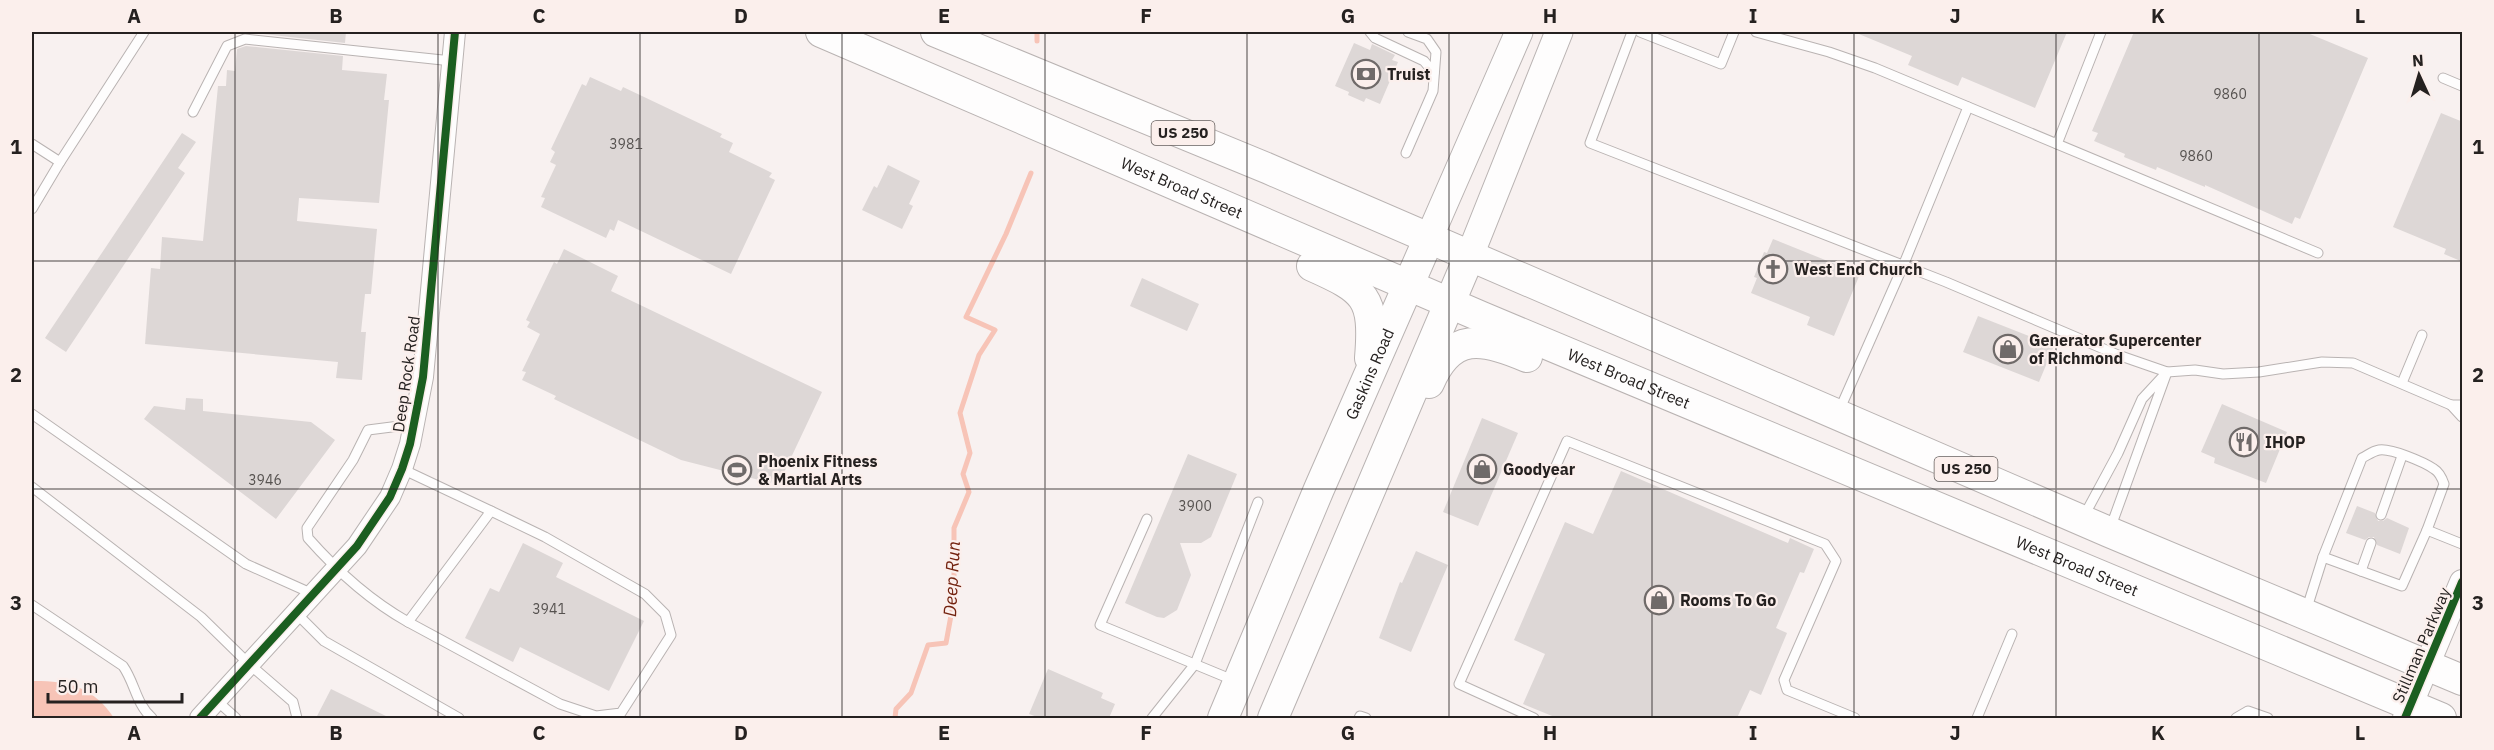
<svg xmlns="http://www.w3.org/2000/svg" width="2494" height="750" font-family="'IBM Plex Sans',sans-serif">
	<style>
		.water { fill: #f7c4b7 }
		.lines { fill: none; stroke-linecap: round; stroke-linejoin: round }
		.stream { stroke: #f7c4b7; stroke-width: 5 }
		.building { fill: #ddd7d6 }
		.service-casing { stroke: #b9b3b2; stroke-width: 11 }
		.minor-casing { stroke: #b9b3b2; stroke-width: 22 }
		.tertiary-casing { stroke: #b9b3b2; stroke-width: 26 }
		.secondary-casing { stroke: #b9b3b2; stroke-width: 29 }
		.primary-casing { stroke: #b9b3b2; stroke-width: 32 }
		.service { stroke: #fefdfd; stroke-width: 9 }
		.minor { stroke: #fefdfd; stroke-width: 20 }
		.tertiary { stroke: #fefdfd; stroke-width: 24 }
		.secondary { stroke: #fefdfd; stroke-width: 27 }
		.primary { stroke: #fefdfd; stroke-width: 30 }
		.cycleway-casing { stroke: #fbefec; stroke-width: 11 }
		.cycleway { stroke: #1b5e20; stroke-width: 8 }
		.grid { fill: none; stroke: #252120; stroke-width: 1.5; stroke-opacity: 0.55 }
		.labels { text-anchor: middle; stroke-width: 4.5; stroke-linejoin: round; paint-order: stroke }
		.number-label { font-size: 14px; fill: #565250 }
		.shield { fill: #fbefec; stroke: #655f5d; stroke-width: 1.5 }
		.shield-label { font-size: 15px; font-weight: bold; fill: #252120 }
		.poi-label { font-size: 16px; font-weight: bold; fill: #252120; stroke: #fbefec; text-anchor: start }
		.street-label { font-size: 16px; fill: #252120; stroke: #fbefec }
		.water-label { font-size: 18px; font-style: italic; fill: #73220f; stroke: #fbefec }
		.neatline { fill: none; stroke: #252120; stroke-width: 2 }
		.grid-label { font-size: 20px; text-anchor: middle; font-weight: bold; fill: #252120 }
	</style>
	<rect width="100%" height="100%" fill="#f8f1f0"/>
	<path class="water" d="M34 681C70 681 93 687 114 718H32V683Z"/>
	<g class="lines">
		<g class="stream">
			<path d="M1037 41V32"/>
			<path d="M895 718 896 709 911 693 928 645 946 643 954 599V528L969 492 963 474 970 453 960 413 979 355 995 330 966 317 1006 234 1031 173"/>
		</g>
	</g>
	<g class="building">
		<path d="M239 32H346L345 43 246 32 239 34Z"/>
		<path d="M1854 32H2067L2035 108 1962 77 1958 86 1908 65 1912 56Z"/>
		<path d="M2134 32H2305L2368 58 2300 219 2295 217 2292 224 2205 185V187L2157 167 2156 170 2124 157 2125 154 2094 141 2098 133 2092 131Z"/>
		<path d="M1354 43 1370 50 1372 44 1395 55 1392 60 1398 62 1380 104 1366 98 1364 102 1348 95 1349 92 1335 86Z"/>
		<path d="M246 46 343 56 342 70 387 74 384 100H389L379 203 299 198 297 221 377 229 371 294H365L361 332H366L362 380 336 378 338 362 145 344 151 268 160 269 162 237 203 241 218 86H226L227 70 235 71 237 49Z"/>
		<path d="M590 77 621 91 623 87 722 134 720 137 733 143 729 152 772 173 769 177 775 180 731 274 618 220 614 231 610 229 606 238 541 207 545 198 541 197 556 165 550 162 555 152 551 149 582 84 586 86Z"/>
		<path d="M2441 113 2463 122V262L2444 254 2446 249 2393 227Z"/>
		<path d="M182 133 196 142 178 168 185 173 66 352 45 338Z"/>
		<path d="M888 165 920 181 909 204 913 206 902 229 862 210 874 186 877 188Z"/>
		<path d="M1773 239 1860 274 1834 336 1807 325 1810 317 1751 293 1757 278 1754 277 1764 252 1767 253Z"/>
		<path d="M564 249 618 276 611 291 822 392 780 481 772 479 771 483 681 460 554 399 556 396 522 380 526 372 522 371 540 334 527 327 530 322 526 320 554 262 557 264Z"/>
		<path d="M1142 278 1199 304 1187 331 1130 306Z"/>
		<path d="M1978 316 2054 346 2039 382 1963 352Z"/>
		<path d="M186 398 203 399V411L311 422 335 440 276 519 144 419 154 406 185 410Z"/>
		<path d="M2222 404 2287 432 2266 483 2214 463 2215 458 2201 452Z"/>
		<path d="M1482 418 1518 433 1478 526 1443 512Z"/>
		<path d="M1188 454 1237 474 1211 537 1201 543H1180L1191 575 1177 610 1164 618 1157 617 1125 603Z"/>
		<path d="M1621 471 1788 543 1790 538 1814 549 1804 573 1800 572 1776 628 1787 633 1761 695 1750 690 1737 718H1557L1523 704 1545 654 1514 640 1565 522 1593 534Z"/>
		<path d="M2357 506 2375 513 2378 521H2383L2387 518 2409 528 2400 554 2377 545 2374 537H2369L2365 540 2346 533Z"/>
		<path d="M523 543 563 563 556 577 644 621 609 691 520 647 513 662 465 638 490 588 499 592Z"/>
		<path d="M1416 551 1448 565 1411 652 1379 638 1400 582 1402 583Z"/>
		<path d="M1048 669 1103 693 1101 698 1115 704 1109 718H1040L1029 714Z"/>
		<path d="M331 689 390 718H316Z"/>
	</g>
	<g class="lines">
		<g class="service-casing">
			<g id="service">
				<path d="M1370 32 1375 38 1424 61 1434 73"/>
				<path d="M1632 32 1590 143 1946 282 2118 355 2167 372 2195 370 2223 374 2259 372 2322 362 2353 363 2451 405"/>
				<path d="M1640 32 1721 64 1734 32"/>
				<path d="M1756 32 1829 52 1875 68 2318 253"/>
				<path d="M2443 78 2462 86"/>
				<path d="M193 112 227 46 245 39 452 61"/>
				<path d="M32 144 60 162 144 32"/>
				<path d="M2057 144 2101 32"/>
				<path d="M1406 153 1433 91 1436 52 1427 39 1408 32"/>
				<path d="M32 209 60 162"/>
				<path d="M2402 383 2422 335"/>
				<path d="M2462 405H2451L2462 417"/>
				<path d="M1839 411 1903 266 1968 107"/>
				<path d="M32 414 246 564 313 594"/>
				<path d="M402 469 491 511 408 622C369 600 338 572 308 538L307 528 353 460 368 430 415 424"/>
				<path d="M32 487 201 617 249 664 293 702 297 718"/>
				<path d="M2381 515 2402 456"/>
				<path d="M2084 516 2118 453 2142 399 2167 372 2110 529"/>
				<path d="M1147 519 1100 625 1233 680"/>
				<path d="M2323 557 2362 458C2368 455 2373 451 2379 450 2391 448 2424 462 2434 469 2439 472 2442 478 2444 484L2427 530"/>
				<path d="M2361 571 2371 543"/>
				<path d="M32 605 123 666C135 683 136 704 152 718"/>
				<path d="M2306 611 2323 557 2402 586 2427 530 2462 544"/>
				<path d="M296 613 324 641 459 718"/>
				<path d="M408 622 560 704 596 716 621 713 671 635 665 614 645 594 545 537 491 511"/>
				<path d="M216 700 236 718"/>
				<path d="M1152 718 1195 664 1258 502"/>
				<path d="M1359 718 1360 716 1366 718"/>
				<path d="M1534 718 1459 684 1567 441 1825 544 1836 561 1784 680 1787 690 1855 718"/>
				<path d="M1977 718 2012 634"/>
				<path d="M2236 718 2248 711 2268 718"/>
			</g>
		</g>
		<g class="minor-casing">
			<path id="minor" d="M200 718 357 546 390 497 402 469 410 444 423 377 455 32"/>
		</g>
		<g class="tertiary-casing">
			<path id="tertiary" d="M2405 718 2462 582"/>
		</g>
		<g class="secondary-casing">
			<g id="secondary">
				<path d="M1429 238 1519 32"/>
				<path d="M1470 255 1559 32"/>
			</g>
		</g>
		<g class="primary-casing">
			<g id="primary">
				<path id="s1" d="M821 32 1482 317 2441 718"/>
				<path d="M936 32 1269 169 2109 532 2462 680"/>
				<path d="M1312 266C1366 290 1375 297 1370 358"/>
				<path d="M1429 383C1451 331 1483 338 1527 357"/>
				<path id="s2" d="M1223 718 1319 489 1429 238"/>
				<path d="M1273 718 1470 255"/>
			</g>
		</g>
		<use href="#service" class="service"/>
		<use href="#minor" class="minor"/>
		<use href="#tertiary" class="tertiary"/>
		<use href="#secondary" class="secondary"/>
		<use href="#primary" class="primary"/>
		<g class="cycleway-casing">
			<g id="cycleway">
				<path d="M200 718 357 546 390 497 402 469 410 444 423 377 455 32"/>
				<path d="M2405 718 2462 582"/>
			</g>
		</g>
		<use href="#cycleway" class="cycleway"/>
	</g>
	<path class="grid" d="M235 32V718M438 32V718M640 32V718M842 32V718M1045 32V718M1247 32V718M1449 32V718M1652 32V718M1854 32V718M2056 32V718M2259 32V718M32 261H2462M32 489H2462"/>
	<defs>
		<g id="bank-ring" transform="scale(1.5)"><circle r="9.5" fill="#fbefec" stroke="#6f6a69" stroke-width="1.5"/><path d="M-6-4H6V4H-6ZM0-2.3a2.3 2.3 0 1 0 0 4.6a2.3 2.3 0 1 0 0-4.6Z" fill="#6f6a69"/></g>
		<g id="church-ring" transform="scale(1.5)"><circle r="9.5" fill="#fbefec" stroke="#6f6a69" stroke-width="1.5"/><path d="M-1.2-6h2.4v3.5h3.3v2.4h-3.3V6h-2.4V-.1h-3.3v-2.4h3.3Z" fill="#6f6a69"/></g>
		<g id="shop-ring" transform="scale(1.5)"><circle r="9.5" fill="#fbefec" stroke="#6f6a69" stroke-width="1.5"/><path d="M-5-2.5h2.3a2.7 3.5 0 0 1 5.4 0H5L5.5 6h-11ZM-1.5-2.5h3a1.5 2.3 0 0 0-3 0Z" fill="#6f6a69"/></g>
		<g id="restaurant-ring" transform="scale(1.5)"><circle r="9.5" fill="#fbefec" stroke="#6f6a69" stroke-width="1.5"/><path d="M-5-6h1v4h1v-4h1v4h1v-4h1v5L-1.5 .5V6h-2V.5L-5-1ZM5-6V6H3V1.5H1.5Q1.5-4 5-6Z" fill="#6f6a69"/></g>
		<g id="stadium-ring" transform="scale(1.5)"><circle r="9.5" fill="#fbefec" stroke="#6f6a69" stroke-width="1.5"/><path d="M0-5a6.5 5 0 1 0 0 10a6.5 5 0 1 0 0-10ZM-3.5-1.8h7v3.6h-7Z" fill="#6f6a69"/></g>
	</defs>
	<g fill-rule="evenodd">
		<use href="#bank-ring" x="1366" y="74"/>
		<use href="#church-ring" x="1773" y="269"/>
		<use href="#shop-ring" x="2008" y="349"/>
		<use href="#restaurant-ring" x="2244" y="442"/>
		<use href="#shop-ring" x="1482" y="469"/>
		<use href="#stadium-ring" x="737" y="470"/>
		<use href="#shop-ring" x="1659" y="600"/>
	</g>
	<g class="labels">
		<g class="number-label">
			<text x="2230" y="99">9860</text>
			<text x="626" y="149">3981</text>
			<text x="2196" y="161">9860</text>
			<text x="265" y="485">3946</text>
			<text x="1195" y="511">3900</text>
			<text x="549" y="614">3941</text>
		</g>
		<g class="shield">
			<rect x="1151.5" y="121" width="63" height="24" rx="4.5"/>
			<rect x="1934.5" y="457" width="63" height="24" rx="4.5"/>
		</g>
		<g class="shield-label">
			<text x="1183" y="138">US 250</text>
			<text x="1966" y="474">US 250</text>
		</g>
		<g class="poi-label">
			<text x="1387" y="80">Truist</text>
			<text x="1794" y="275">West End Church</text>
			<text x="2029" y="346">Generator Supercenter<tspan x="2029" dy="18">of Richmond</tspan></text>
			<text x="2265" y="448">IHOP</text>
			<text x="758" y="467">Phoenix Fitness<tspan x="758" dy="18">&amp; Martial Arts</tspan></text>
			<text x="1503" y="475">Goodyear</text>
			<text x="1680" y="606">Rooms To Go</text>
		</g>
		<g class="street-label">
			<text dy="6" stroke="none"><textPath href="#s1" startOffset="393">West Broad Street</textPath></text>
			<text transform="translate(406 374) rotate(-82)" y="6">Deep Rock Road</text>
			<text dy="6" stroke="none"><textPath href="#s2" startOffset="374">Gaskins Road</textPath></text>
			<text dy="6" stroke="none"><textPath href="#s1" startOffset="879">West Broad Street</textPath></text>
			<text dy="6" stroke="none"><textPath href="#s1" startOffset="1365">West Broad Street</textPath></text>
			<text transform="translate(2421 645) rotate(-67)" y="6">Stillman Parkway</text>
		</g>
		<g class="water-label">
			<text transform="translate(952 579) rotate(-87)" y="6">Deep Run</text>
		</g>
	</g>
	<rect width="2494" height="750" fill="none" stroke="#fbefec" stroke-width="66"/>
	<g transform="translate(2419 75) rotate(356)" stroke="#fbefec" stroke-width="4.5" paint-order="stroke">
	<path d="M0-4.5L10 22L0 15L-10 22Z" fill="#252120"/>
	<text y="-9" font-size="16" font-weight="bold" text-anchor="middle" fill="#252120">N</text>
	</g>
	<path d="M48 693v9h134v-9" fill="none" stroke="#252120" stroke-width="3"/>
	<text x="57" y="693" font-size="18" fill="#252120" stroke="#fbefec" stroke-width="4.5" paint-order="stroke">50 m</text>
	<rect x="33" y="33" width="2428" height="684" class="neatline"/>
	<g class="grid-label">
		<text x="134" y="23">A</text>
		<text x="336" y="23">B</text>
		<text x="539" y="23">C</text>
		<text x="741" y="23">D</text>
		<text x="944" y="23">E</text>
		<text x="1146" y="23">F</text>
		<text x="1348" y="23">G</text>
		<text x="1550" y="23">H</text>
		<text x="1753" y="23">I</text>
		<text x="1955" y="23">J</text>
		<text x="2158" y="23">K</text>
		<text x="2360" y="23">L</text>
		<text x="16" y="154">1</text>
		<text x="2478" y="154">1</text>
		<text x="16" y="382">2</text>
		<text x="2478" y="382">2</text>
		<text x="16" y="610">3</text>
		<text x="2478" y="610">3</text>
		<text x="134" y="740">A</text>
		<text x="336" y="740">B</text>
		<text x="539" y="740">C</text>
		<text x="741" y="740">D</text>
		<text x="944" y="740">E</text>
		<text x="1146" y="740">F</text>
		<text x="1348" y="740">G</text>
		<text x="1550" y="740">H</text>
		<text x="1753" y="740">I</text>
		<text x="1955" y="740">J</text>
		<text x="2158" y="740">K</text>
		<text x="2360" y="740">L</text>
	</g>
</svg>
